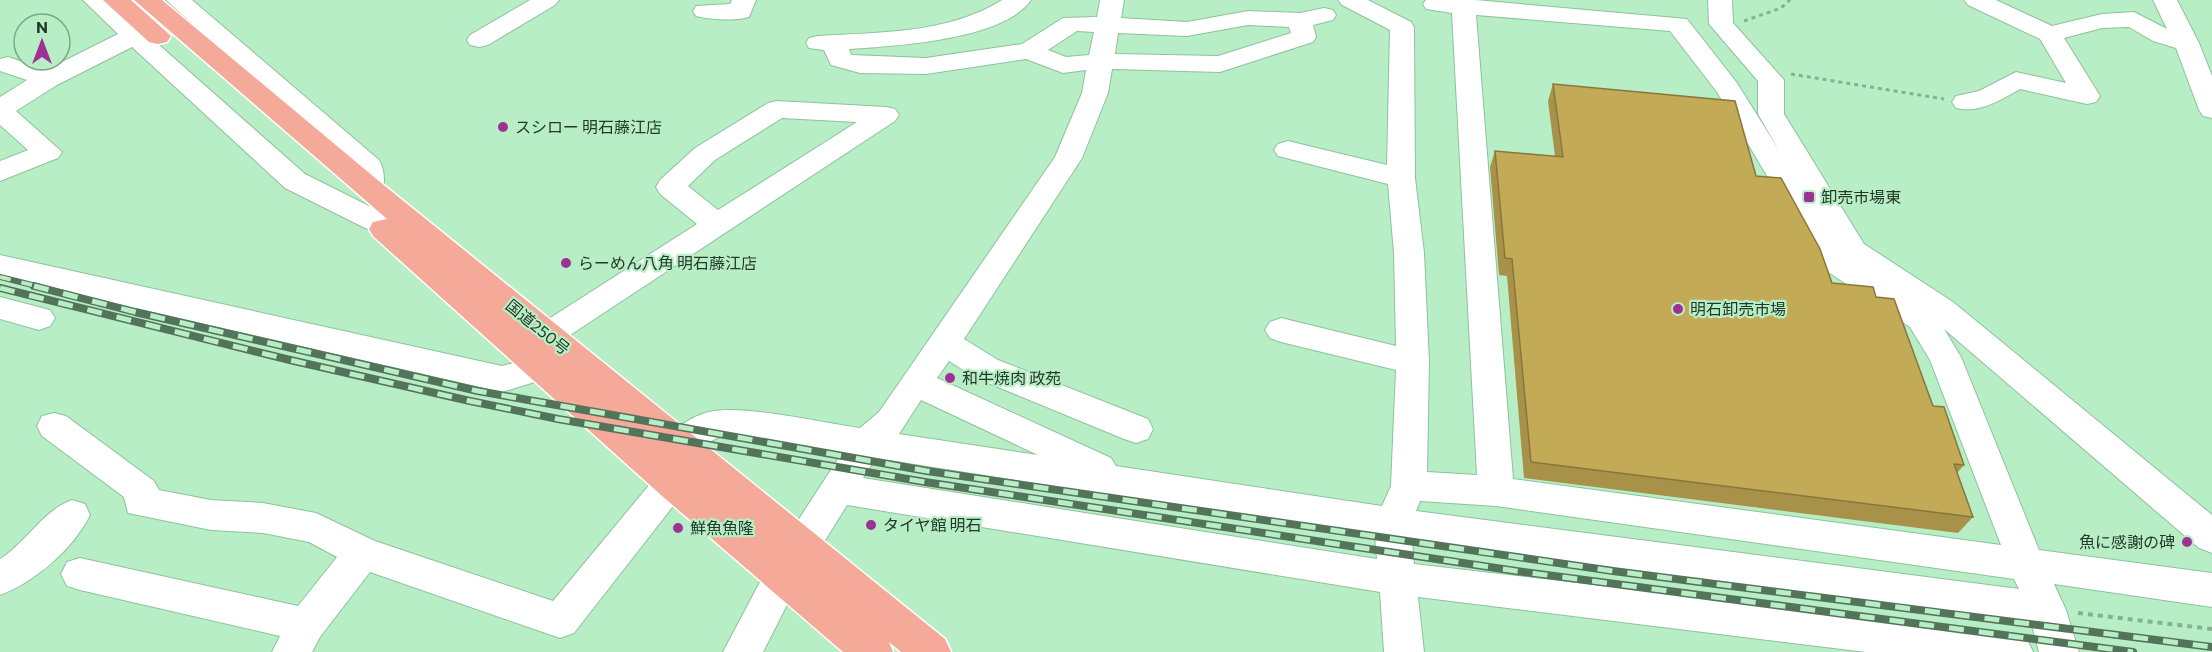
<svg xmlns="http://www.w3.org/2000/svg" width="2212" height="652" font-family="Commissioner,'Noto Sans JP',sans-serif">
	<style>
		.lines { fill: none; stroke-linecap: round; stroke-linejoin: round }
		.minor-casing { stroke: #8dc29b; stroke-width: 2 }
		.highway-casing { stroke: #fff; stroke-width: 3 }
		.path-far1 { stroke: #86b191; stroke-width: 3; stroke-dasharray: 4 4; stroke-linecap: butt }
		.path { stroke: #86b191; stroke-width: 4; stroke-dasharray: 5 5; stroke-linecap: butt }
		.minor { fill: #fff; fill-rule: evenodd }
		.highway { fill: #f5a998; fill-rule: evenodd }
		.rail-far1-casing { stroke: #53735b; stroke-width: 6 }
		.rail-casing { stroke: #53735b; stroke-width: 8 }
		.rail-far1 { stroke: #b8eec6; stroke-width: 4; stroke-dasharray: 11; stroke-linecap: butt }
		.rail { stroke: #b8eec6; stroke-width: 5; stroke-dasharray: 15; stroke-linecap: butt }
		.wall { fill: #a8924a }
		.building { fill: #c3aa56; stroke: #88773c; stroke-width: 1.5 }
		.poi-dot { fill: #9e3292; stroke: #b8eec6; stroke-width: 2 }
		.labels { text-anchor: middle; stroke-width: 4.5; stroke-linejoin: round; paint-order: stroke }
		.poi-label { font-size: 16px; fill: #233929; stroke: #b8eec6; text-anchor: start }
		.street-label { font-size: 16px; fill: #233929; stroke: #b8eec6 }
	</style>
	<rect width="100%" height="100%" fill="#b8eec6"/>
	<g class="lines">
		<g class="minor-casing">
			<g id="minor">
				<path d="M83 0H109L138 26 148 28 151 33 149 36 305 174 385 214 390 221 385 228 375 231 365 228 285 188 132 47 57 85 16 111 62 152 58 158 0 181V161L28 150 0 125V97L27 80 0 71V59L8 57 46 70 118 34Z"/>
				<path d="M166 0H192L379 160C385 170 386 186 380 196L370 198 360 196 356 189 355 169Z"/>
				<path d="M530 0H559L555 5 488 45 479 47 470 45 467 40 470 35Z"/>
				<path d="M732 0H756L749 17C733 21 712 20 696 16L693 11 696 6 730 4Z"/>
				<path d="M1002 0H1031C1004 40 894 46 849 49L851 55 926 58 1022 44 1063 18 1097 17 1100 0H1124L1121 18 1187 22 1248 11 1300 13 1324 8 1333 10 1336 15 1333 20 1313 25 1316 37 1313 42 1220 72 1112 69 1108 93 1082 158 964 339 998 360 1148 419 1153 429 1148 439 1136 443 1124 439 976 378 949 361 937 378 1111 458 1116 466 1382 506 1391 486 1396 370 1281 342 1270 338 1265 330 1270 322 1281 318 1396 346 1394 253 1388 184 1278 156 1274 150 1278 144 1288 141 1387 165 1390 30 1342 5 1338 0H1368L1411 22 1414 27 1415 178 1424 253 1429 362 1427 472 1477 475 1452 13 1426 9 1423 4 1426 0H1475L1687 19 1737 83 1780 152 1758 114V81L1709 24 1708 0H1732L1733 23 1784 80V114L1864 244 1953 302 2212 515V553L2199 548 1944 329 1961 357 2039 550 2212 573V607L2054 584 2066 610 2079 652H2039L2032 625 1412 541 1414 564 2013 634 2027 639 2033 652H1866L1418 597 1424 652H1384L1380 592 847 505 795 589 763 652H723L769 565 842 453 735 436C729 437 721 436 715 439 698 448 691 461 670 454L665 444C672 429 692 416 709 412 743 404 823 423 860 428L879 412 1055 157 1082 93 1086 70 1063 73 1026 59 926 74 860 73 831 65 824 50 809 48 806 43 809 38 818 36C880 32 948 34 1002 0ZM1476 15 1670 31 1717 92 1791 216 1812 261 1910 327 1930 360 2001 545 1513 479ZM1248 25 1289 27 1291 33 1218 56 1115 54 1118 33 1187 36ZM1077 31 1094 32 1089 55 1066 57 1048 50ZM921 400 1038 455 899 434ZM876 458 1375 536 1377 559 863 478ZM1420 501 1496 506 2014 579 2019 589 1416 511Z"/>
				<path d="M1964 0H1996L2052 26 2102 14 2134 12 2167 29 2153 0H2177L2199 43 2212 76V118L2203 116 2199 110 2176 48 2153 41 2129 27 2102 28 2064 38 2100 96 2096 102 2087 104 2020 89C2001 100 1978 114 1956 108L1952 102 1956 96 1979 91 2016 72 2066 83 2040 39 1968 5Z"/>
				<path d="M777 101 886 107 895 109 899 115 895 121 558 343 547 347 536 343 531 335 536 327 697 224 660 194 656 187 660 180 695 148 768 103ZM782 118 857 122 718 210 688 186 715 160Z"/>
				<path d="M0 255 502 366 543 355 554 358 559 367 554 376 502 392 0 277Z"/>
				<path d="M0 297 50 310 55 318 50 326 39 330 0 319Z"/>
				<path d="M54 413 66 416 154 481 159 490 211 500 263 503 316 513 375 541 553 601 660 472 672 467 684 472 690 482 684 492 574 633 560 638 370 572 320 637 312 652H272L280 636 80 590 67 586 61 574 67 562 80 558 298 606 337 557 309 542 263 533 211 530 128 513 124 497 42 436 37 426 42 416Z"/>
				<path d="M72 500 85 504 90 515C74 548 34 583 0 595V559C26 543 43 510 72 500Z"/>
			</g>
		</g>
		<g class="highway-casing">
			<g id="highway">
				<path d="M103 0H131L171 36 167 42 158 44 149 42Z"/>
				<path d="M134 0H162L380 182 945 639 951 652H901L889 642 893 652H843L661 495 373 236 369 229 373 222 387 219Z"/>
			</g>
		</g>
		<g class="path-far1">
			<path d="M1744 21 1781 8 1790 0"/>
			<path d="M1791 74 1944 99"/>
		</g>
		<path class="path" d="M2078 613 2212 629"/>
		<use href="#minor" class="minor"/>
		<use href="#highway" class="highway"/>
		<g class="rail-far1-casing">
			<path id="rail-far1" d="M0 277 40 287"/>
		</g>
		<g class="rail-casing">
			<g id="rail">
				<path d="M34 286 135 312 478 391 927 471 1613 571 2212 647"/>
				<path d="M0 288 290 360 470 401 558 419 925 482 1516 571 2133 652"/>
			</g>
		</g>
		<use href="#rail-far1" class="rail-far1"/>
		<use href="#rail" class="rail"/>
	</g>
	<path class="wall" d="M1553 84 1756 176 1832 283 1876 297 1964 465 1957 473 1973 517 1958 533 1524 478 1507 276 1499 275 1490 167 1495 151 1555 156 1548 101Z"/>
	<path class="building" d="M1553 84 1735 101 1756 176 1781 178 1820 249 1832 283 1873 287 1876 297 1894 299 1933 406 1944 407 1964 465 1954 464 1973 517 1531 462 1512 259 1505 258 1495 151 1563 157Z"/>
	<g class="poi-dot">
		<circle cx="503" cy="127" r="6"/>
		<rect x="1803" y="191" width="12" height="12" rx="3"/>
		<circle cx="566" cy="263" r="6"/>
		<circle cx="1678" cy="309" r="6"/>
		<circle cx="950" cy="378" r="6"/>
		<circle cx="871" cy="525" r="6"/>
		<circle cx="678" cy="528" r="6"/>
		<circle cx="2187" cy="542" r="6"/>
	</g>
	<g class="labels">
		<g class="poi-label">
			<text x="515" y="133">スシロー 明石藤江店</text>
			<text x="1821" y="203">卸売市場東</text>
			<text x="578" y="269">らーめん八角 明石藤江店</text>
			<text x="1690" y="315">明石卸売市場</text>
			<text x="962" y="384">和牛焼肉 政苑</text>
			<text x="883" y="531">タイヤ館 明石</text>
			<text x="690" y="534">鮮魚魚隆</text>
			<text x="2175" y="548" text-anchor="end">魚に感謝の碑</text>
		</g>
		<g class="street-label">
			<text transform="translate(538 327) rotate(39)" y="6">国道250号</text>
		</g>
	</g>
	<g transform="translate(42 42)"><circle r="28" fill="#b8eec6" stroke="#7ca687" stroke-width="1.5"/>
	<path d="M0-4.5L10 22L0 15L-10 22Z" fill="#9e3292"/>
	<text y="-9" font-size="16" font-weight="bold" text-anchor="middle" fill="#233929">N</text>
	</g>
</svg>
